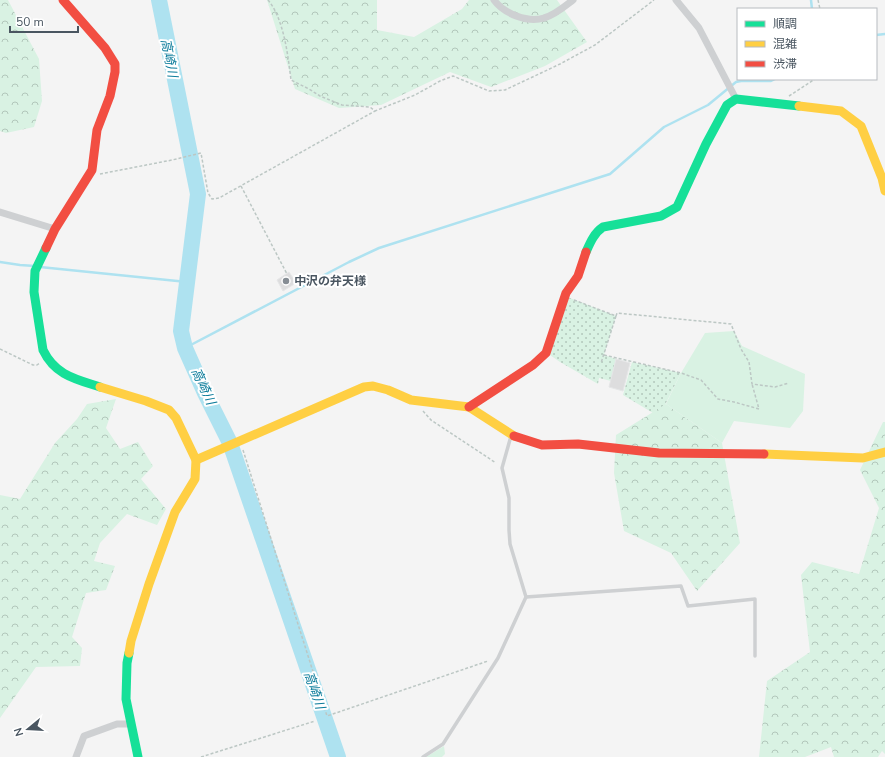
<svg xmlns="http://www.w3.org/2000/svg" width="885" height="757" font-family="'Nunito Sans','Noto Sans JP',sans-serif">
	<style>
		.grass { fill: url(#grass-dots) }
		.forest { fill: url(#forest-crowns) }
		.green { fill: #d9f2e3 }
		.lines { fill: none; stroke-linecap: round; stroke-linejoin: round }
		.stream { stroke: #aee2f0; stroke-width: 2.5 }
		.river { stroke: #aee2f0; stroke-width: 16 }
		.building { fill: #ddddde; stroke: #e5e6e7 }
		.path { stroke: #bcc7c4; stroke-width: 1.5; stroke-dasharray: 3 2; stroke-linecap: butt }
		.lane { stroke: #ced0d2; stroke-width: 3.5 }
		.street { stroke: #ced0d2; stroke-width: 7 }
		.fast { stroke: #16e098; stroke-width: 9 }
		.slow { stroke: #ffcf43; stroke-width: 9 }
		.jam { stroke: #f24e42; stroke-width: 9 }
		.poi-dot { fill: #868d94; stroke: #fff; stroke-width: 1.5 }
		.labels { text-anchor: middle; stroke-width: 4; stroke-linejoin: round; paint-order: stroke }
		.poi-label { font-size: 12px; font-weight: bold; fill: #4a5661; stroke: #fff; text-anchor: start }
		.water-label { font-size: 13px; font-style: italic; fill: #0c7c9b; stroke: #fff }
	</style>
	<defs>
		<pattern id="grass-dots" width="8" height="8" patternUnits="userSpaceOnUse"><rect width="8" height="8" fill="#d9f2e3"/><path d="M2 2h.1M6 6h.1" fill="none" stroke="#b2c7bb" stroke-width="1.8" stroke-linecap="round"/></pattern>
		<pattern id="forest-crowns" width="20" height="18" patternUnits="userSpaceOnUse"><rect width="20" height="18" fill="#d9f2e3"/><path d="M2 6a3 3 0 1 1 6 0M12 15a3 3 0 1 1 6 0" fill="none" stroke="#b2c7bb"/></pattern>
	</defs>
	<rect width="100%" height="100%" fill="#f4f4f4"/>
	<g class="grass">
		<path d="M565 296 616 316 604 355 616 359 611 381 599 378 598 384 560 362 547 353Z"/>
		<path d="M632 362 681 373 665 405 653 413 623 395Z"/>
	</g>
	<g class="forest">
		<path d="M0 0H8L39 59 42 101 34 127 6 133 0 131Z"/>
		<path d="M267 0H377V30L414 37 462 9 469 0H557L587 42 545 66 491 87 450 72 381 105 339 108 295 89Z"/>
		<path d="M116 399 106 428 120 449 138 442 153 466 141 479 166 509 157 525 127 514 100 543 94 561 115 566 106 590 86 593 72 637 82 648 80 666 36 667 0 718V495L20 499 55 443 77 419 87 404Z"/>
		<path d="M666 404 722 443 740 543 697 591 671 553 624 531 614 473 616 435Z"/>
		<path d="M883 422H885V754L882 751 878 757H834L831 747 805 757H759L767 681 810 652 801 575 812 562 859 574 879 508 860 470Z"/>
	</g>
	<g class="green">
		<path d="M734 331 742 346 805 374 803 411 790 428 734 421 722 443 666 404 681 373 705 333Z"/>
		<path d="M444 746 445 754 442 757H426Z"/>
	</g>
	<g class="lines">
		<g class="stream">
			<path d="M811 0 812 9"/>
			<path d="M876 35 885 34"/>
			<path d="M0 262 20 265 35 266"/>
			<path d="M40 267 187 282"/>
			<path d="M185 348 349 262 379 248 610 174 664 127 708 105 736 82 741 81H771L775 79"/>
		</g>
		<path class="river" d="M159 0 198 194 181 331 185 348 205 393 230 443 338 757"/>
	</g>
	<g class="building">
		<path d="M289 272 296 283 283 291 277 280Z"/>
		<path d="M616 359 630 363 623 391 609 387Z"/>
	</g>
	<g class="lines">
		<g class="path">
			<path d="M268 0C284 19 288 56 291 80L309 89 320 96 342 105 370 107 375 111 415 95 440 81 453 76 489 91 505 90 560 64 595 45 654 0"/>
			<path d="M818 0 820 9"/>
			<path d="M789 96 815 79"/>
			<path d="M100 174 172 160 201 153 208 193 212 199 219 198 375 111"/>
			<path d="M241 186 287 274"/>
			<path d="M574 300 616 316 601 363"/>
			<path d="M616 316 617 313 731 324 741 349 749 362 752 384 775 387 789 383"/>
			<path d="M0 349 33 365H37L40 363"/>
			<path d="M604 355 681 373 701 380 718 399 734 402 759 409 752 384"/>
			<path d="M423 411 431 420 496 463"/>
			<path d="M243 450 327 716 488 661"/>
			<path d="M201 757 315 721"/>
		</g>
		<g class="lane">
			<path d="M526 597 681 586 688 606 755 599V656"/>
			<path d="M423 757 443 744 498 658 526 597 510 544 509 530V498L502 468 511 436"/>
		</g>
		<g class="street">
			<path d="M494 0C504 14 528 23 544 18 555 15 564 7 573 0"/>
			<path d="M676 0 699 28 736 99"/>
			<path d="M0 212 55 229"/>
			<path d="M76 757 84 736 117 724H130"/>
		</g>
		<g class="fast">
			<path d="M46 248 35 271 34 292 43 350C55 375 75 379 100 387"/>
			<path d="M586 252C590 243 594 233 603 227L661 216 677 207 706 144 727 105 736 99 799 106"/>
			<path d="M129 653 127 663 126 699 138 757"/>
		</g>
		<g class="slow">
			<path d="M799 106 841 111 861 126 882 178 885 191"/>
			<path d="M100 387 146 401 169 410 176 418 196 460 195 479 175 512 149 584 131 641 129 653"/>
			<path d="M764 454 863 458 885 452"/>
			<path d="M196 460 364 387 373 386 388 390 411 400 469 407 514 436"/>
		</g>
		<g class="jam">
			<path d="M46 248 55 229 92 170 97 130 110 96 115 72V64L105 48 63 0"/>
			<path d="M469 407 533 365 546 353 566 293 578 276 586 252"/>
			<path d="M514 436 542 445 578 444 659 453 764 454"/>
		</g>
	</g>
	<circle class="poi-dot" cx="286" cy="281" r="4"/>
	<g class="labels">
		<g class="poi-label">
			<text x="294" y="285">中沢の弁天様</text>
		</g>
		<g class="water-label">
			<text transform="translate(170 58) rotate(79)" y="5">高崎川</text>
			<text transform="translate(204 386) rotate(65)" y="5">高崎川</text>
			<text transform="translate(315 690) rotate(71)" y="5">高崎川</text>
		</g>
	</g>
	<rect x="737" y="8" width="140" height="72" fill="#ffffff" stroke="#b7bbc0"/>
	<rect x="745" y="21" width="20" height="6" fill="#16e098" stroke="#b7bbc0"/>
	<text x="773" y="28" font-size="12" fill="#4a5661">順調</text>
	<rect x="745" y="41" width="20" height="6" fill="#ffcf43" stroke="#b7bbc0"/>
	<text x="773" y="48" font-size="12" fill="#4a5661">混雑</text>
	<rect x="745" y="61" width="20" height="6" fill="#f24e42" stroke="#b7bbc0"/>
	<text x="773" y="68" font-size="12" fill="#4a5661">渋滞</text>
	<g transform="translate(28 729) rotate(252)" stroke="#ffffff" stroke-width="3" paint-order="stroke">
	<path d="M0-3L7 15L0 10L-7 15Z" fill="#4a5661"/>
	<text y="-6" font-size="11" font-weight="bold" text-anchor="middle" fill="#4a5661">N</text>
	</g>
	<path d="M10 26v6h68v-6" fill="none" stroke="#4a5661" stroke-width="2"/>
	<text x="16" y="26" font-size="12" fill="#4a5661" stroke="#ffffff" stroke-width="3" paint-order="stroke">50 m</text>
</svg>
